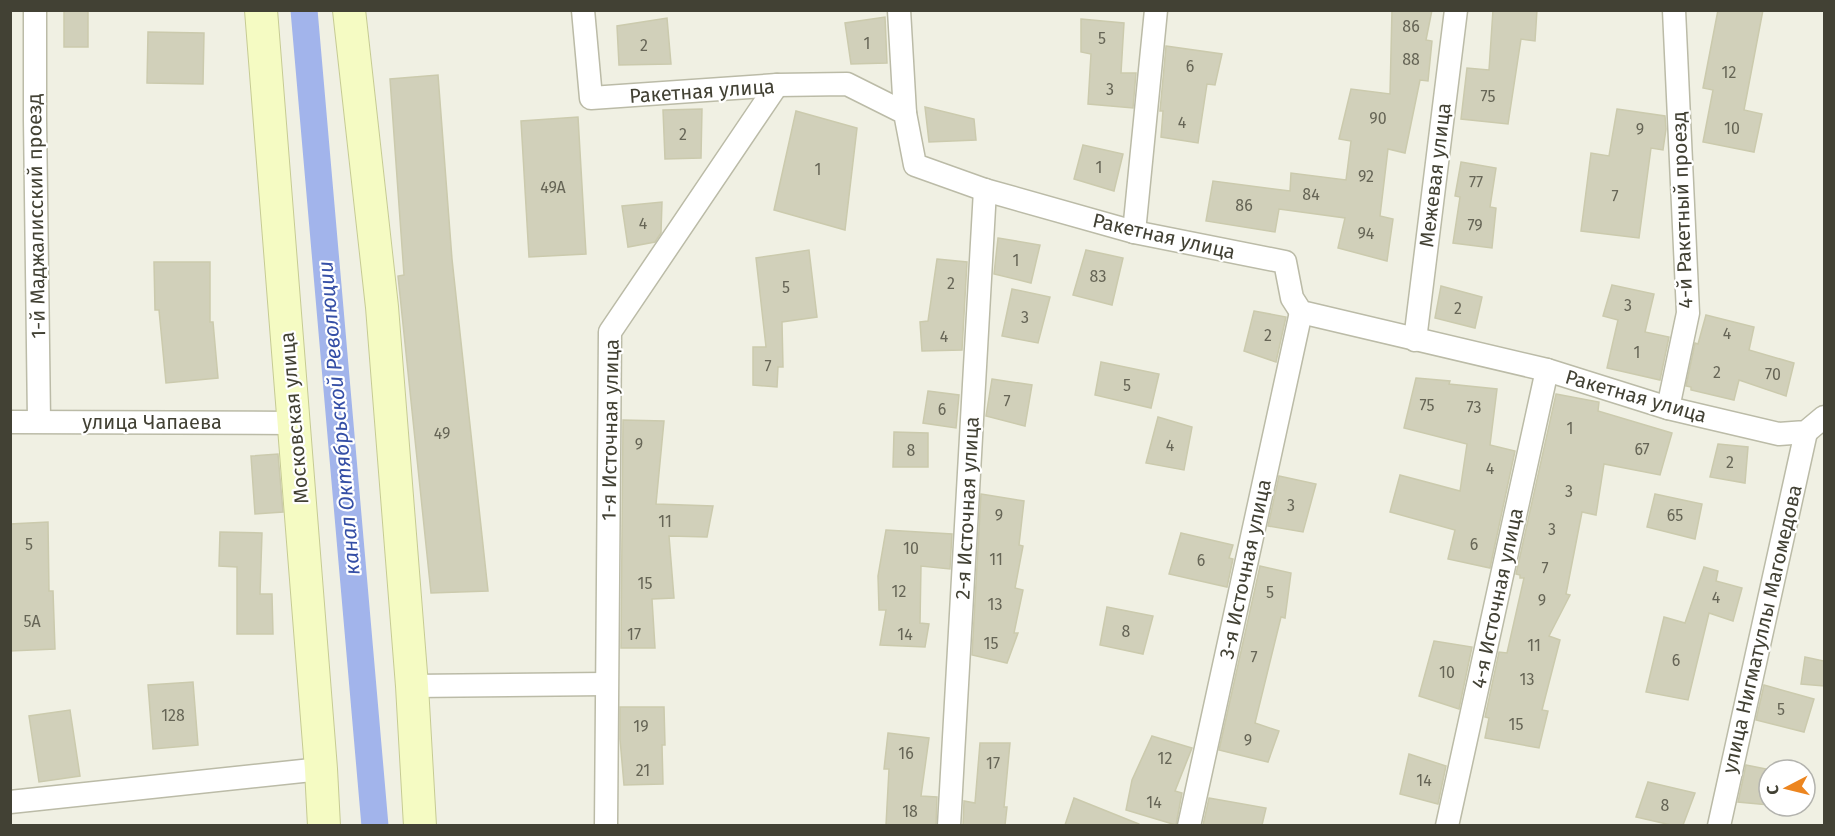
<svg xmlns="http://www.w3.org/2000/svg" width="1835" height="836" font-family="'Fira Sans',sans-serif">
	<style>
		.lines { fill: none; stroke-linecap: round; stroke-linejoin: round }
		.canal { stroke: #a2b4eb; stroke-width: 27 }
		.building { fill: #d1d0ba; stroke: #cbcaad; stroke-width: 1.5 }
		.minor-casing { stroke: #bbbba7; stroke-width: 25 }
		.secondary-casing { stroke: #c6cb93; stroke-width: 34 }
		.minor { stroke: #fff; stroke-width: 22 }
		.secondary { stroke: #f5fbc3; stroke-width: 32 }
		.labels { text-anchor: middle; stroke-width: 4.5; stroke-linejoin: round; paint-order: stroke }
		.number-label { font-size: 16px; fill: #666556 }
		.street-label { font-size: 20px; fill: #424134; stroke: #fff }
		.water-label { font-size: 21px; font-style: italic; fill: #354fa6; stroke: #fff }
	</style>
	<rect width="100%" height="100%" fill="#f0f0e3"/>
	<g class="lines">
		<path class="canal" d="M304 10 375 826"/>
	</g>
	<g class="building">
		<rect x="64" y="10" width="24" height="37"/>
		<path d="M1392 10H1432L1426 40 1432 41 1428 81 1420 80 1405 153 1388 149 1380 216 1393 219 1387 261 1338 248 1345 218 1279 209 1275 232 1206 221 1213 181 1290 191 1291 173 1346 180 1351 141 1339 139 1351 89 1390 94Z"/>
		<path d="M1493 10H1537L1535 41 1521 39 1508 124 1461 119 1467 68 1489 70Z"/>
		<path d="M1718 10H1763L1744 110 1762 114 1754 152 1703 142 1713 90 1703 88Z"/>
		<path d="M885 17 887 63 851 64 845 23Z"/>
		<path d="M667 18 671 64 619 65 617 26Z"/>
		<path d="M1081 19 1124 23 1121 73H1136L1133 108 1088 104 1091 54 1081 52Z"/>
		<path d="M148 32 204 33 203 84 147 83Z"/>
		<path d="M1166 46 1222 54 1215 85 1207 84 1198 143 1161 137 1163 111H1160Z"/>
		<path d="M438 75 452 259 488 591 431 593 398 276 404 275 390 79Z"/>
		<path d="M925 107 974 119 976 140 929 142Z"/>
		<path d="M702 109 701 158 665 159 663 110Z"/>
		<path d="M1617 109 1665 116 1666 129 1663 150 1651 148 1639 238 1581 231 1591 153 1609 156Z"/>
		<path d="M796 111 857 128 845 230 774 210Z"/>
		<path d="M578 117 586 254 529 257 521 121Z"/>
		<path d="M1083 145 1123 154 1114 191 1074 179Z"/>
		<path d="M1461 162 1496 168 1490 207 1496 208 1492 248 1453 243 1460 197 1455 196Z"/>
		<path d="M662 202 661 233 655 242 628 247 622 206Z"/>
		<path d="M998 238 1040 245 1031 283 994 274Z"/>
		<path d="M809 250 817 317 782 322 783 367H778L777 387 753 385V347H766L756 258Z"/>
		<path d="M1086 250 1123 258 1112 305 1073 295Z"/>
		<path d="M937 259 967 262 962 350 922 351 920 322 928 321Z"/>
		<path d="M154 262H210V322H213L218 378 166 383 159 310H155Z"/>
		<path d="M1612 285 1654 294 1645 332 1669 337 1660 380 1607 368 1618 320 1603 316Z"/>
		<path d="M1441 286 1482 297 1475 328 1435 318Z"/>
		<path d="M1012 289 1050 297 1038 343 1002 336Z"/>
		<path d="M1254 311 1286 317 1276 362 1244 351Z"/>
		<path d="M1706 315 1754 327 1749 350 1794 363 1786 396 1739 380 1734 400 1691 390V387L1686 386 1695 343 1698 344Z"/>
		<path d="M1101 362 1159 374 1151 408 1095 395Z"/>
		<path d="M1416 378 1450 381 1449 384 1497 389 1490 445 1515 451 1490 568 1448 559 1455 530 1390 512 1400 475 1460 491 1467 444 1404 428Z"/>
		<path d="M992 379 1032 385 1025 426 986 416Z"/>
		<path d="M928 391 959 395 956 428 923 423Z"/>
		<path d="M1556 394 1599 402 1598 411 1672 433 1660 475 1604 464 1596 515 1582 512 1566 594 1570 595 1549 636 1560 640 1542 710 1548 711 1539 748 1485 738 1489 718 1485 717 1499 652 1507 653 1524 578H1520V575L1516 574Z"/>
		<path d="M1158 417 1192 427 1184 470 1146 463Z"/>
		<path d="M623 420 664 421 656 504 713 506 707 537 669 536 674 598 652 599 655 648H621Z"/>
		<path d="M894 432 928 433V467H893Z"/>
		<path d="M1718 444 1748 447 1745 483 1710 477Z"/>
		<path d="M278 454 283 512 255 514 251 456Z"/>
		<path d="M1279 476 1316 484 1303 532 1268 526Z"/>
		<path d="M981 494 1024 501 1019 545 1023 546 1015 588 1023 590 1014 633H1018L1007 663 972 655Z"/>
		<path d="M1655 494 1702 504 1695 539 1647 527Z"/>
		<path d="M48 522 49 591H53L55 649 10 651V524Z"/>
		<path d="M886 530 952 534 950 569 921 566 920 623 929 624 925 647 880 645 886 610H879L878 576Z"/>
		<path d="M220 532 262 533 260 594H272L273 634H237V567L219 566Z"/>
		<path d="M1181 533 1233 545 1229 558 1233 559 1227 587 1169 574Z"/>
		<path d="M1260 566 1291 573 1285 618 1281 617 1255 723 1279 731 1268 762 1219 750Z"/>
		<path d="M1704 567 1718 571 1716 581 1742 588 1733 621 1709 613 1688 700 1646 692 1664 617 1685 623Z"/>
		<path d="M1107 607 1153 616 1143 654 1100 645Z"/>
		<path d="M1434 641 1472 647 1459 709 1419 696Z"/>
		<path d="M1805 657 1824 661V686L1801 684Z"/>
		<path d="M193 682 198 745 153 749 148 685Z"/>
		<path d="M1764 685 1814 699 1804 732 1756 720Z"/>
		<path d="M620 707H664L665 745H662L663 784 624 785 620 739Z"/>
		<path d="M70 710 80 776 39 782 29 716Z"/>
		<path d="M888 733 929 738 921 796 937 797 936 825H886L889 769H884Z"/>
		<path d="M1152 736 1192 748 1175 791 1182 793 1176 825 1126 810 1132 780Z"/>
		<path d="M980 743H1010L1004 807H1007L1005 825H963L964 801 975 803Z"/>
		<path d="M1409 754 1446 766 1438 804 1400 794Z"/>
		<path d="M1746 765 1771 770H1769V805L1738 802Z"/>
		<path d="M1648 782 1695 793 1683 825H1671L1636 817Z"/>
		<path d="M1074 798 1139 824V825H1065Z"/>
		<path d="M1209 798 1266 808 1262 825H1203Z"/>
	</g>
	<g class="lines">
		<g class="minor-casing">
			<g id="minor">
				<path d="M35 10V120L39 421"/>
				<path d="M583 10 591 98 777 85 847 84 905 113 915 165 985 190 1134 232 1285 262 1292 298 1301 312 1547 370 1668 408 1779 434 1806 432 1824 417"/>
				<path d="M899 10 905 113"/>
				<path d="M1134 232 1156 10"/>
				<path d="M1415 340 1456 10"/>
				<path d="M1668 408 1688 313 1674 10"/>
				<path d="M10 422 294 423"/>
				<path d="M412 686 606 684"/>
				<path d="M10 802 321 769"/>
				<path d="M606 826 610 332 777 85"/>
				<path d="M949 826 985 190"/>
				<path d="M1189 826 1301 312"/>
				<path d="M1447 826 1547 370"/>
				<path d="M1719 826 1806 432"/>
			</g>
		</g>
		<g class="secondary-casing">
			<g id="secondary">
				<path d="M261 10 321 769 324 826"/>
				<path d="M349 10 382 307 412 686 420 826"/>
			</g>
		</g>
		<use href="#minor" class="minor"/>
		<use href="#secondary" class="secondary"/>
	</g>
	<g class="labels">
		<g class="number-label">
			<text x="1411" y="32">86</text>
			<text x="1102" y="44">5</text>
			<text x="867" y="49">1</text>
			<text x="644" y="51">2</text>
			<text x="1411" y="65">88</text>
			<text x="1190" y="72">6</text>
			<text x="1729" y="78">12</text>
			<text x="1110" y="95">3</text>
			<text x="1488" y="102">75</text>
			<text x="1378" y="124">90</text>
			<text x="1182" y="128">4</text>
			<text x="1732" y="134">10</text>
			<text x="1640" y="135">9</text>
			<text x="683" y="140">2</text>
			<text x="1099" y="173">1</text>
			<text x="818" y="175">1</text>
			<text x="1366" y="182">92</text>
			<text x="1476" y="188">77</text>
			<text x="553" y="193">49А</text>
			<text x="1311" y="200">84</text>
			<text x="1615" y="202">7</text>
			<text x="1244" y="211">86</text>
			<text x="643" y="229">4</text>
			<text x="1475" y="231">79</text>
			<text x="1366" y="239">94</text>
			<text x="1016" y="266">1</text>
			<text x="1098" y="282">83</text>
			<text x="951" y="289">2</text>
			<text x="786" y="293">5</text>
			<text x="1628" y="311">3</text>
			<text x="1458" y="314">2</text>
			<text x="1025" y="323">3</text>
			<text x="1727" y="339">4</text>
			<text x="1268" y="341">2</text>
			<text x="944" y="342">4</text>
			<text x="1637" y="358">1</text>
			<text x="768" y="372">7</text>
			<text x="1717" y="378">2</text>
			<text x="1773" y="380">70</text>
			<text x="1127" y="391">5</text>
			<text x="1007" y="407">7</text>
			<text x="1427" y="411">75</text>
			<text x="1474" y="413">73</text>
			<text x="942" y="415">6</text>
			<text x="1570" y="434">1</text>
			<text x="442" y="439">49</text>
			<text x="639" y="450">9</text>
			<text x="1170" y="451">4</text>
			<text x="1642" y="455">67</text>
			<text x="911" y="456">8</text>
			<text x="1730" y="468">2</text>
			<text x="1490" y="474">4</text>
			<text x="1569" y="497">3</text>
			<text x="1291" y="511">3</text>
			<text x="999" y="521">9</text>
			<text x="1675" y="521">65</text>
			<text x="665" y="527">11</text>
			<text x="1552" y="535">3</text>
			<text x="29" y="550">5</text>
			<text x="1474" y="550">6</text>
			<text x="911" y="554">10</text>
			<text x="996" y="565">11</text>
			<text x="1201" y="566">6</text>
			<text x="1545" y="574">7</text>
			<text x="645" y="589">15</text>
			<text x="899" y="597">12</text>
			<text x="1270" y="598">5</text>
			<text x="1716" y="603">4</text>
			<text x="1542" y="606">9</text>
			<text x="995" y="610">13</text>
			<text x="32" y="627">5А</text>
			<text x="1126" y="637">8</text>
			<text x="634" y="640">17</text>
			<text x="905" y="640">14</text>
			<text x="991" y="649">15</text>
			<text x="1534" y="651">11</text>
			<text x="1254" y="663">7</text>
			<text x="1676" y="666">6</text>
			<text x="1447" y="678">10</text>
			<text x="1527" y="685">13</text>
			<text x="1781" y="715">5</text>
			<text x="173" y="721">128</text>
			<text x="1516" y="730">15</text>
			<text x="641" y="732">19</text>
			<text x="1248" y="746">9</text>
			<text x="906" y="759">16</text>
			<text x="1165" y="764">12</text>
			<text x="993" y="769">17</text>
			<text x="643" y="776">21</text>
			<text x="1424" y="786">14</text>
			<text x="1154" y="808">14</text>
			<text x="1665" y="811">8</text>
			<text x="910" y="817">18</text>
		</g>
		<g class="street-label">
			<text transform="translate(702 91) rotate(-4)" y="7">Ракетная улица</text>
			<text transform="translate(1435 175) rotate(-83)" y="7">Межевая улица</text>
			<text transform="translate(1682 210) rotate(-92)" y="7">4-й Ракетный проезд</text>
			<text transform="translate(36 216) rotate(-91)" y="7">1-й Маджалисский проезд</text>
			<text transform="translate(1164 236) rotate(13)" y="7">Ракетная улица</text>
			<text transform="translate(1636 396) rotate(16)" y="7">Ракетная улица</text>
			<text transform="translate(294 418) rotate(-95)" y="7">Московская улица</text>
			<text x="152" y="429">улица Чапаева</text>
			<text transform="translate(610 430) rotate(-89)" y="7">1-я Источная улица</text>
			<text transform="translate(967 508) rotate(-87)" y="7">2-я Источная улица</text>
			<text transform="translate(1245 569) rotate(-78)" y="7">3-я Источная улица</text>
			<text transform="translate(1497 598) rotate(-78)" y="7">4-я Источная улица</text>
			<text transform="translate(1762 629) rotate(-77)" y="7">улица Нигматуллы Магомедова</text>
		</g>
		<g class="water-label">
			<text transform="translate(339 418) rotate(-95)" y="7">канал Октябрьской Революции</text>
		</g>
	</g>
	<rect width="1835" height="836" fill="none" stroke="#424134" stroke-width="24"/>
	<g transform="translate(1787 788) rotate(263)"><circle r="28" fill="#ffffff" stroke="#b3b3ae" stroke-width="1.5"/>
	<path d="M0-4.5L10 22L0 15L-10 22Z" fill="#ec851f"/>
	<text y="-9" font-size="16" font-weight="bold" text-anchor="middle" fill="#424134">С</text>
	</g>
</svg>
